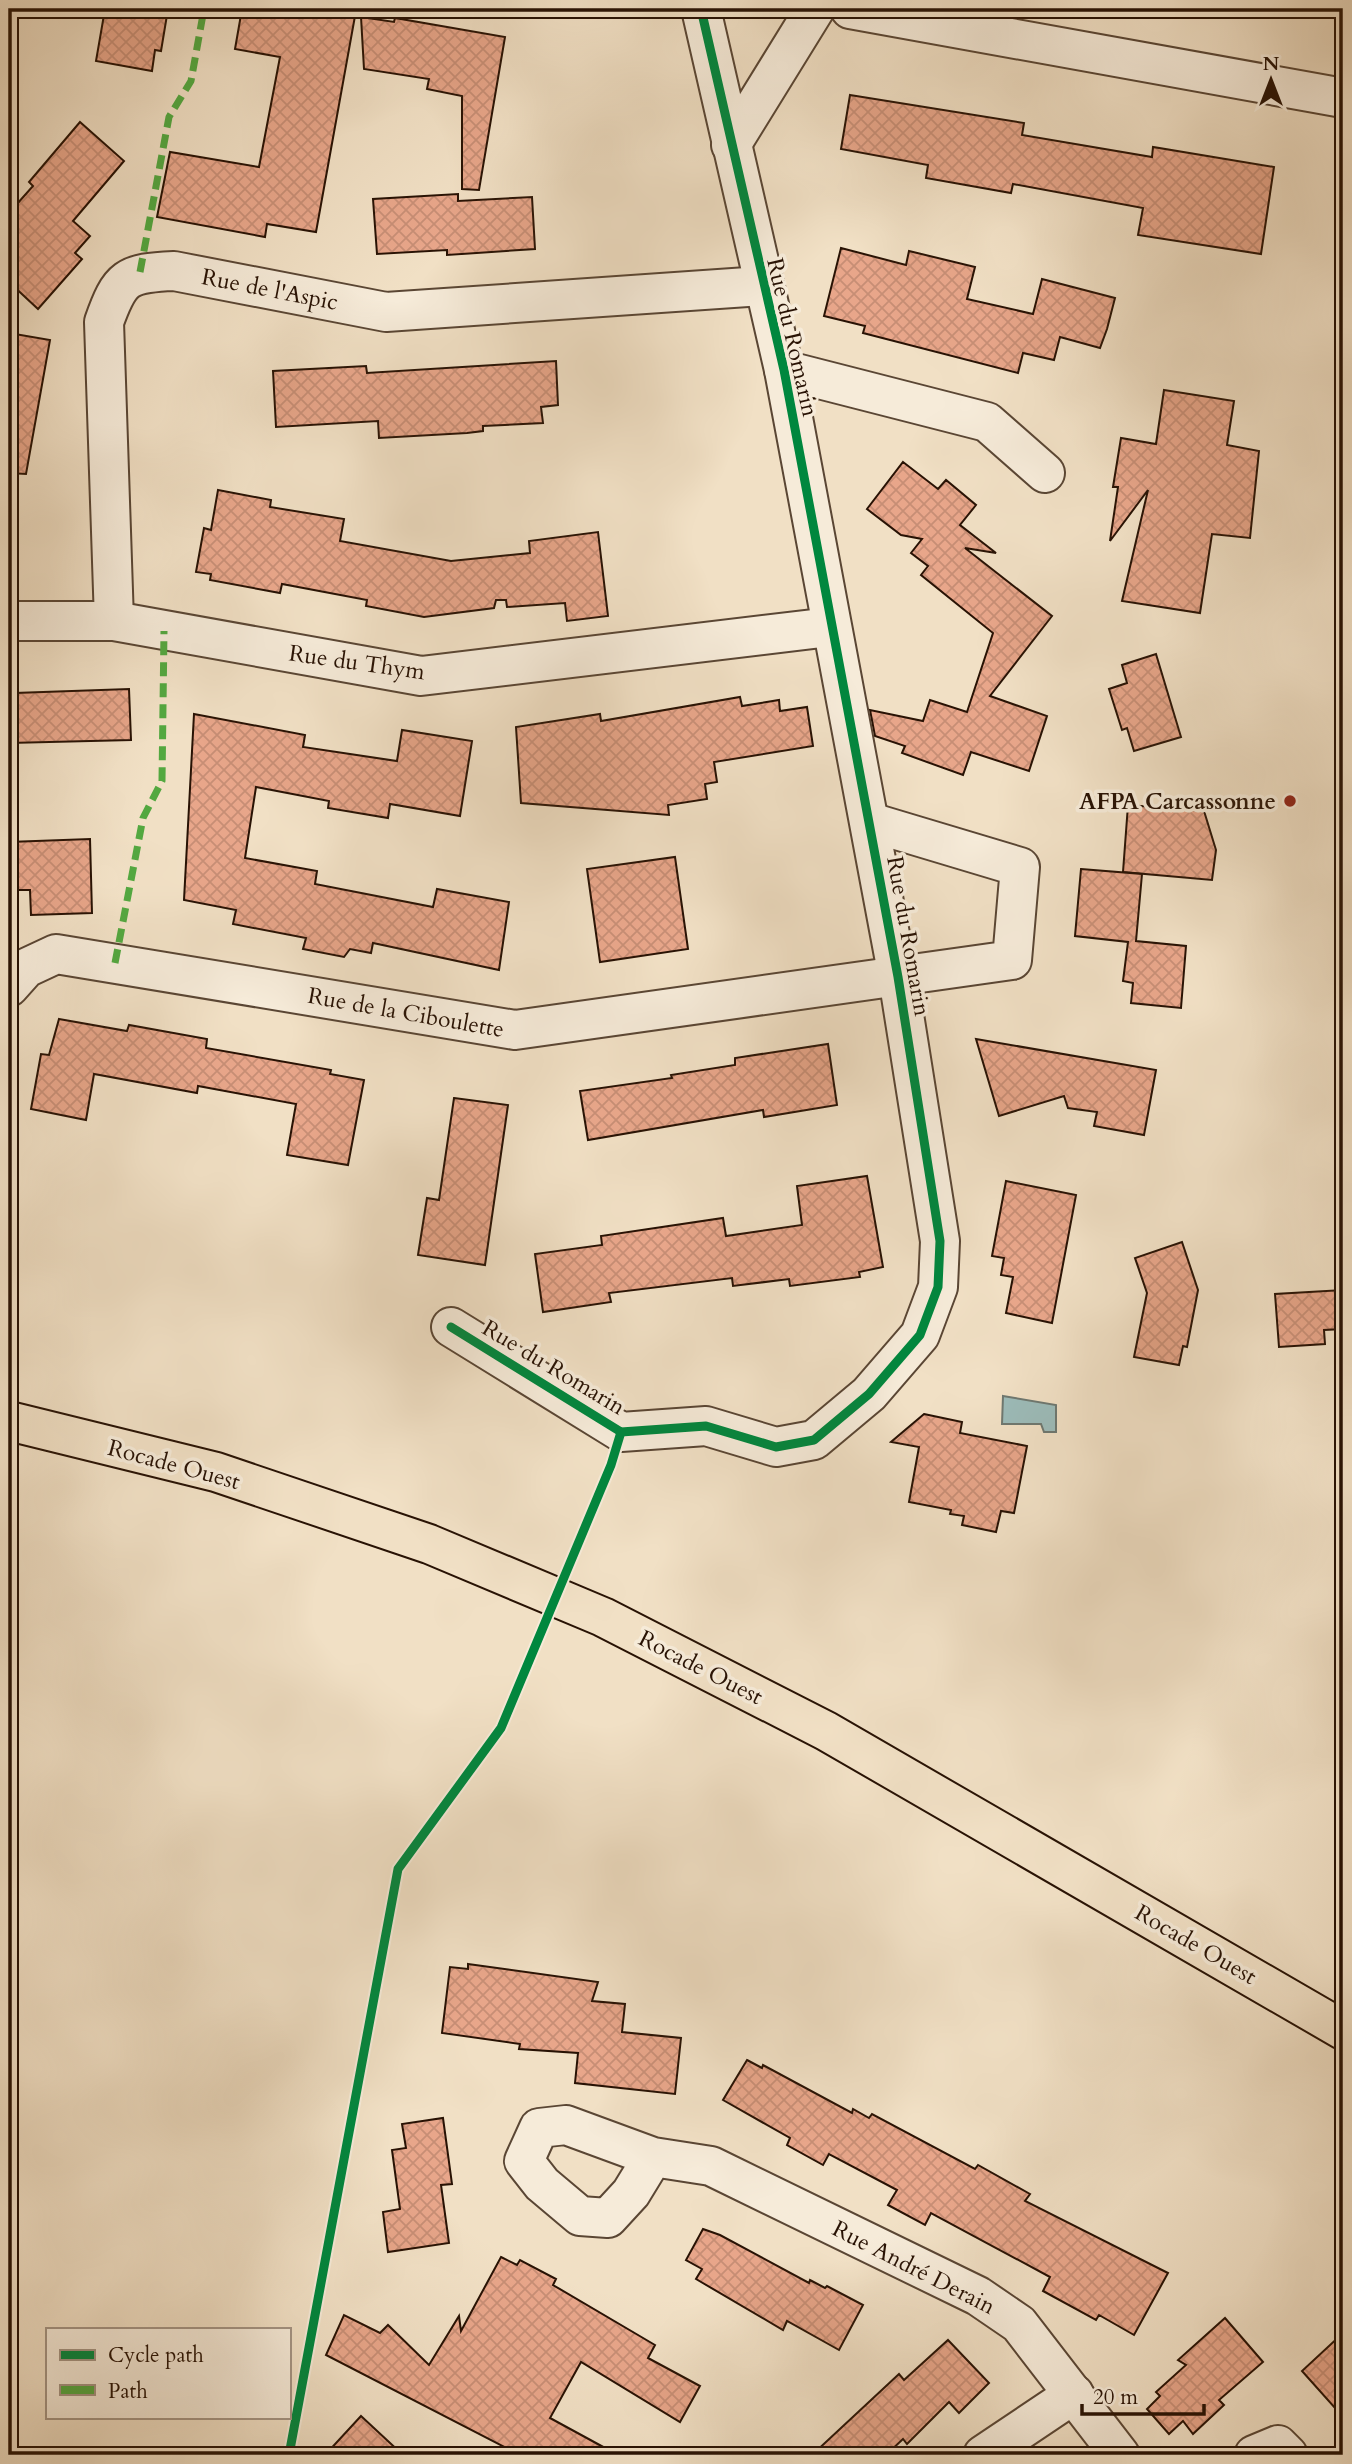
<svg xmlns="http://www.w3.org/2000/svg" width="1352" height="2464" font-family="Cardo,serif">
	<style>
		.water { fill: #9cbcba; stroke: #6e7871; stroke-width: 2 }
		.building { fill: url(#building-cross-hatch); stroke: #281204; stroke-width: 2 }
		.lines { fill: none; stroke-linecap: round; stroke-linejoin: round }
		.street-casing { stroke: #5a4634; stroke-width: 42 }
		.primary-casing { stroke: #281204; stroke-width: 42 }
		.street { stroke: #f6ebd9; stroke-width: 38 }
		.primary { stroke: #f1e0c5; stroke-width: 38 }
		.quiet { stroke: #53a840; stroke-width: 7; stroke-dasharray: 14 7; stroke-linecap: butt }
		.cycleway-casing { stroke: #f6ebd9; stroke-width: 13 }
		.cycleway { stroke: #00873e; stroke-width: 9 }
		.poi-dot { fill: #8f2418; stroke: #f6ebd9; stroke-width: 2.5 }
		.labels { text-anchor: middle; stroke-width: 7; stroke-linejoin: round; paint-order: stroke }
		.street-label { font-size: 23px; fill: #281204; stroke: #f6ebd9 }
		.poi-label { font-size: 23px; font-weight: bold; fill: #281204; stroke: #f6ebd9; text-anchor: end }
	</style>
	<defs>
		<pattern id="building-cross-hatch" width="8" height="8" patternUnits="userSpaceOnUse" patternTransform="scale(1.75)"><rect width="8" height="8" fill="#e8a68a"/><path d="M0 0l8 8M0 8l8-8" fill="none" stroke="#c78e75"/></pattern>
	</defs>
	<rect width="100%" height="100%" fill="#f1e0c5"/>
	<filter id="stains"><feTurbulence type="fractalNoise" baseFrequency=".00286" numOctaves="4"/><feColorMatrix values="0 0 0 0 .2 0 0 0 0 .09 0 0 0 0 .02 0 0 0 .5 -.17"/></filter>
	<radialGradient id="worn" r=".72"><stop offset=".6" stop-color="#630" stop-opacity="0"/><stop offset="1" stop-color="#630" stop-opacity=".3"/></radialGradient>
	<path class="water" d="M1003 1396 1056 1405V1432H1044L1041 1424H1002Z"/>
	<g class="building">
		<path d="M105 9H168L161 51 155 50 152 71 96 61Z"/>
		<path d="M242 9H313L355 16 316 232 267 224 265 237 157 217 170 152 259 167 280 57 235 49Z"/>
		<path d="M361 17 394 22 395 18 505 37 479 190 462 189V96L427 89 429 79 364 69Z"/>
		<path d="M850 95 1024 123 1022 135 1152 157 1153 147 1274 167 1261 254 1138 235 1143 208 1013 184 1011 193 926 178 928 165 841 149Z"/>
		<path d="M80 122 124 161 73 221 90 236 75 253 82 259 38 309 9 282V213L33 186 29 182Z"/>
		<path d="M458 194V201L532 197 535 249 447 255V250L377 254 373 199Z"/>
		<path d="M841 248 906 265 909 251 975 267 967 299 1033 314 1042 279 1115 298 1107 329 1100 348 1060 337 1054 360 1023 353 1018 373 863 333 865 326 824 316Z"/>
		<path d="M9 333 50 340 26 474 9 473Z"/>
		<path d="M556 361 558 405 541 407 543 423 483 426V431L467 433 379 438 378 421 276 427 273 371 366 366 367 373Z"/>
		<path d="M1164 390 1234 401 1227 445 1259 451 1250 538 1212 534 1200 613 1122 601 1148 490 1110 541 1118 487H1113L1121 438 1156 444Z"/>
		<path d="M903 462 938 489 946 480 976 505 960 525 996 553 965 548 1052 616 990 696 1047 716 1029 771 971 752 963 775 902 753 905 746 875 736 870 710 923 721 930 700 967 712 993 633 921 575 928 566 911 553 922 539 901 535 867 509Z"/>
		<path d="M218 490 271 500 270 507 344 519 340 541 451 561 530 553 529 541 598 532 608 616 567 621 565 603 507 607 506 600H496L494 608 424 617 366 606 367 600 282 584 280 593 210 580 211 574 196 572 204 528 211 530Z"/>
		<path d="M1156 654 1181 737 1134 751 1127 728 1122 730 1109 689 1127 683 1122 665Z"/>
		<path d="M129 689 131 740 9 743V697H15V693Z"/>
		<path d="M740 697 742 706 779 700 780 711 807 707 813 746 714 762 717 782 705 784 707 799 668 805 669 815 521 803 516 727 600 714 601 721Z"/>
		<path d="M194 714 305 735 303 747 397 761 402 730 472 741 460 816 390 804 388 818 328 808 329 801 256 787 245 858 317 871 315 884 433 907 437 889 509 902 499 970 373 943 371 953 350 949 344 957 303 949 306 938 233 924 236 910 184 900Z"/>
		<path d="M1128 805 1204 811 1216 850 1212 880 1123 872Z"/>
		<path d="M90 839 92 913 31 915 30 890H9V842Z"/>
		<path d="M675 857 688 949 600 962 587 869Z"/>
		<path d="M1081 869 1142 874 1136 941 1186 946 1181 1008 1131 1003 1133 983 1123 981 1128 942 1075 936Z"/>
		<path d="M59 1019 127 1031 129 1025 207 1039 206 1048 331 1070 330 1074 364 1080 348 1165 287 1155 296 1104 198 1086 197 1093 94 1074 86 1120 31 1109 41 1054 49 1055Z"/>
		<path d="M976 1039 1156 1070 1144 1135 1094 1126 1097 1112 1068 1108 1064 1096 999 1116Z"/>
		<path d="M828 1044 837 1105 764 1117 763 1110 588 1140 580 1091 672 1078 671 1075 735 1065V1058Z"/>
		<path d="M454 1098 508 1105 485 1265 418 1255 427 1198 439 1200Z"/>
		<path d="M867 1176 883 1267 859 1272 860 1277 790 1286 789 1279 733 1286 732 1278 609 1293 611 1302 543 1312 535 1254 602 1245 601 1236 723 1218 726 1236 802 1225 797 1186Z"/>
		<path d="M1006 1181 1076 1195 1052 1323 1006 1313 1013 1277 1001 1275 1004 1258 992 1256Z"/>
		<path d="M1182 1242 1198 1290 1187 1347 1183 1346 1179 1365 1134 1357 1147 1293 1135 1258Z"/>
		<path d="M1343 1290V1329L1324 1330 1325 1344 1279 1347 1275 1294Z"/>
		<path d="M924 1414 962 1422 960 1433 1027 1446 1014 1513 1001 1511 996 1532 962 1525 964 1516 950 1514 951 1510 909 1502 919 1447 891 1442Z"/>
		<path d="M468 1964 598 1982 592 2001 625 2004 622 2032 681 2038 675 2094 575 2083 578 2053 519 2049 520 2044 442 2033 450 1967 468 1969Z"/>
		<path d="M747 2060 762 2068 763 2065 852 2113 853 2109 869 2118 872 2114 975 2169 978 2165 1030 2194 1025 2201 1168 2273 1134 2335 1099 2315 1096 2320 1043 2291 1050 2277 931 2213 925 2225 888 2205 897 2190 829 2154 823 2165 787 2145 790 2138 723 2100Z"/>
		<path d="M443 2118 452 2184 441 2185 449 2243 388 2252 383 2212 400 2209 392 2150 406 2148 402 2124Z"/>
		<path d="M703 2229 720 2235 809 2283 810 2280 825 2288 827 2286 863 2305 839 2350 787 2321 783 2330 696 2279 702 2269 686 2260Z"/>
		<path d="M501 2257 517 2265 520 2260 556 2279 553 2285 655 2345 648 2358 700 2386 680 2422 581 2362 550 2418 618 2455H520L326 2355 344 2315 380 2333 388 2325 429 2365 459 2316 461 2331Z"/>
		<path d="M1225 2318 1263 2362 1219 2400 1224 2405 1193 2434 1183 2421 1169 2434 1147 2409 1160 2396 1156 2392 1186 2365 1178 2360Z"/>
		<path d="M1343 2333V2417L1302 2371Z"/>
		<path d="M948 2340 989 2383 959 2413 949 2402 907 2444 903 2439 886 2455H812L899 2374 904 2380Z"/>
		<path d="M361 2416 403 2455H325Z"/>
	</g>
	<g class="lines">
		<g class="street-casing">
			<g id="street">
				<path d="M850 9 1343 98"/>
				<path d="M731 145 815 9"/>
				<path d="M784 370 987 422 1045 473"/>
				<path d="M9 621H114L421 676 830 627"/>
				<path d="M114 621 104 322C120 277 126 273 174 271L386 312 762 286"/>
				<path d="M9 987 26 968 56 954 515 1030 1012 960 1020 867 870 822"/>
				<path d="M451 1327 621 1432 706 1426 776 1447 814 1440 869 1394 920 1335 938 1287 940 1241 898 977 784 370 701 9"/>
				<path d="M653 2157 631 2193 608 2218 580 2216 542 2184 524 2161 539 2128 566 2125 653 2157 711 2166 978 2296 1019 2324 1120 2455"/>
				<path d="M983 2455 1074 2394"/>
				<path d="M1254 2455 1278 2445 1288 2455"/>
			</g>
		</g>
		<g class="primary-casing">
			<path id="primary" d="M9 1421 216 1472 429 1544 603 1617 826 1731 1343 2030"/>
		</g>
		<use href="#street" class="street"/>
		<use href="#primary" class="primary"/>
		<g class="quiet">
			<path d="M140 272 169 117 191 81 204 9"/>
			<path d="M115 963 143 818 162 781 164 631"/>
		</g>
		<g class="cycleway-casing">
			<g id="cycleway">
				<path d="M451 1327 621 1432 706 1426 776 1447 814 1440 869 1394 920 1335 938 1287 940 1241 898 977 784 370 701 9"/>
				<path d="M289 2455 398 1869 501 1728 611 1465 621 1432"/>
			</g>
		</g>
		<use href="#cycleway" class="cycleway"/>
	</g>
	<circle class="poi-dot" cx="1290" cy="801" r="7"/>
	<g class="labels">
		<g class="street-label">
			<text transform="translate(270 289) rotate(11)" y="8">Rue de l'Aspic</text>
			<text transform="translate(793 337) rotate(77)" y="8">Rue du Romarin</text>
			<text transform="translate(357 662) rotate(8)" y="8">Rue du Thym</text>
			<text transform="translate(909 936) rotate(80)" y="8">Rue du Romarin</text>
			<text transform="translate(406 1012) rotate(10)" y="8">Rue de la Ciboulette</text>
			<text transform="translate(554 1367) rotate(31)" y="8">Rue du Romarin</text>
			<text transform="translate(174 1464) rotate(15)" y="8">Rocade Ouest</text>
			<text transform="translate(701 1667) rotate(27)" y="8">Rocade Ouest</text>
			<text transform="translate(1196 1944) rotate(30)" y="8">Rocade Ouest</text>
			<text transform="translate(914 2267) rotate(27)" y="8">Rue André Derain</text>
		</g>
		<g class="poi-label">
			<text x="1276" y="809">AFPA Carcassonne</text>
		</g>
	</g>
	<rect width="1352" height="2464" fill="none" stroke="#f1e0c5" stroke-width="35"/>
	<rect x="10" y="10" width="1331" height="2443" fill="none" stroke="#281204" stroke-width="3.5"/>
	<rect x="18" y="18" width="1317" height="2429" fill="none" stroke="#281204" stroke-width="2"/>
	<rect x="46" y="2328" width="245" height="91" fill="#f6ebd9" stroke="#a49484" stroke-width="2"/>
	<rect x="60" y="2350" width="35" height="10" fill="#00873e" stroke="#a49484" stroke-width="2"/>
	<text x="108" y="2362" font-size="21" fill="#281204">Cycle path</text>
	<rect x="60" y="2385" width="35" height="10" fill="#53a840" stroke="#a49484" stroke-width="2"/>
	<text x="108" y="2398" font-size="21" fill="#281204">Path</text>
	<g transform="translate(1271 80)" stroke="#f6ebd9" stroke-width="5" paint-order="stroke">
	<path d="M0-5L12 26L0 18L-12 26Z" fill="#281204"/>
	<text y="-10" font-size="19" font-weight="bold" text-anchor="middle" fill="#281204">N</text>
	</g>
	<path d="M1082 2404v10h122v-10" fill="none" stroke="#281204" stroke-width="3.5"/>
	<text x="1093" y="2404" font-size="21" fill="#281204" stroke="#f6ebd9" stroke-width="5" paint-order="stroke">20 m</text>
	<rect width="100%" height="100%" filter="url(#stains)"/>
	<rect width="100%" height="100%" fill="url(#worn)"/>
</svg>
